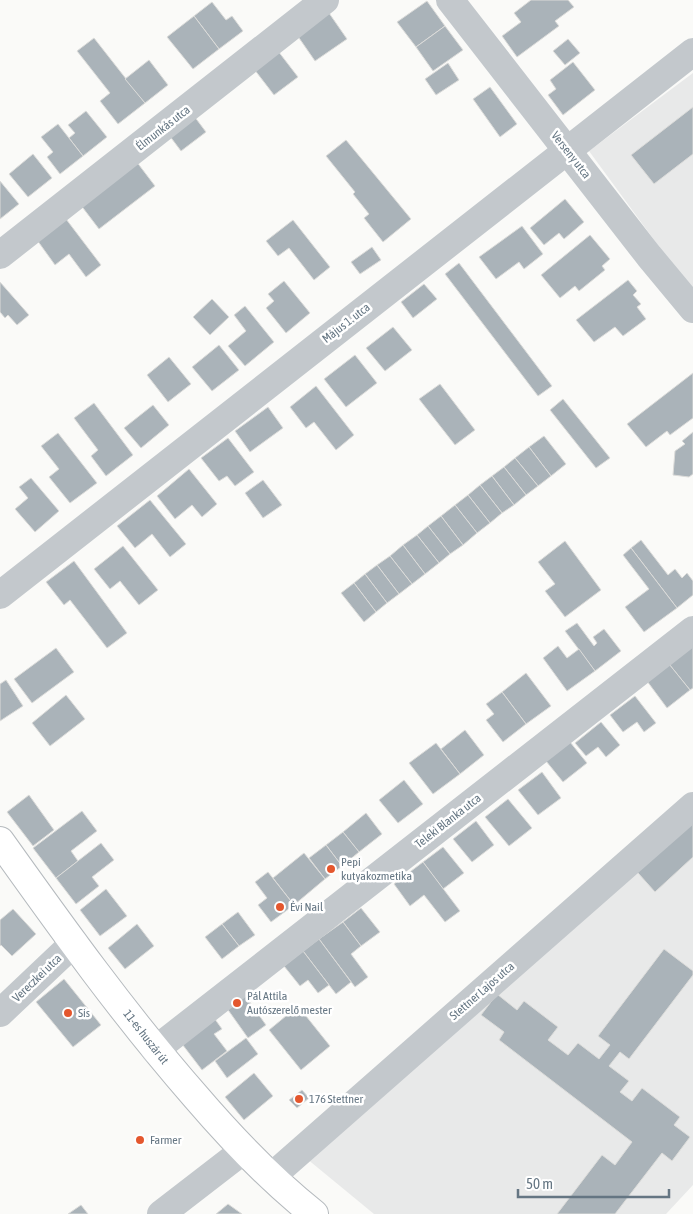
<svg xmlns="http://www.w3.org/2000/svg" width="693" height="1214" font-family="'Asap Condensed',sans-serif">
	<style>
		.built { fill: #e8e9e9 }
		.building { fill: #aab3b9; stroke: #dcdcda }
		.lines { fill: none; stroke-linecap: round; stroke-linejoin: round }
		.major-casing { stroke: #b5babe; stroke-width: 30 }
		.minor { stroke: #c3c8cc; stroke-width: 28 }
		.major { stroke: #fff; stroke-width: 28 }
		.poi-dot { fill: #e4572e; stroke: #fff; stroke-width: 2 }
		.labels { text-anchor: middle; stroke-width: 5; stroke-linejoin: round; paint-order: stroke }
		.street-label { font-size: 12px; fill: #657683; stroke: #fff }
		.poi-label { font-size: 12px; fill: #657683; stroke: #fff; text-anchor: start }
	</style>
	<rect width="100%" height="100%" fill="#fafaf8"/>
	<g class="built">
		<path d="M693 73V293L589 151Z"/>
		<path d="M693 797V1185L666 1214H374L295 1149Z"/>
	</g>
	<g class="building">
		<path d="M531 0H568L574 7 555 21 559 26 517 57 502 36 521 22 514 13Z"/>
		<path d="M427 1 445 26 416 47 397 22Z"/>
		<path d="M212 2 226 20 232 16 243 31 219 49 194 16Z"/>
		<path d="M329 13 347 39 315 61 297 35Z"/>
		<path d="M194 16 219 49 193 69 167 37Z"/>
		<path d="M445 26 463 50 433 71 416 47Z"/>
		<path d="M94 38 145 103 118 124 100 101 110 93 77 51Z"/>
		<path d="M568 39 580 53 565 65 553 51Z"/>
		<path d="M278 51 298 77 274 95 254 69Z"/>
		<path d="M149 60 168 85 145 103 125 79Z"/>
		<path d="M573 62 595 90 563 115 548 95 556 89 550 80Z"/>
		<path d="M448 63 459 80 436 95 425 79Z"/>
		<path d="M490 87 517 124 500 137 473 99Z"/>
		<path d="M693 107V154L654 184 631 155Z"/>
		<path d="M86 111 107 137 83 156 69 138 75 133 68 125Z"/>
		<path d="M194 116 206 132 181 151 169 135Z"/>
		<path d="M58 124 83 156 60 174 47 157 53 152 41 137Z"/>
		<path d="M346 140 411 219 383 242 364 218 369 214 353 194 355 192 326 156Z"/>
		<path d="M33 154 52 178 28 197 9 174Z"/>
		<path d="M136 161 155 186 99 229 80 204Z"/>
		<path d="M0 181 19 204 0 219Z"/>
		<path d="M565 199 584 222 564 239 559 233 544 245 530 228Z"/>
		<path d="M66 219 101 265 86 277 69 254 55 265 37 240Z"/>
		<path d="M293 220 330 267 314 280 289 248 278 256 266 241Z"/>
		<path d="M522 226 543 254 524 269 519 262 496 279 479 257Z"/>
		<path d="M590 235 610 259 602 266 605 270 579 291 575 286 560 298 541 275Z"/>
		<path d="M372 247 381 260 360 274 351 262Z"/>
		<path d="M459 263 552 386 538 396 445 274Z"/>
		<path d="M628 280 637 291 633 295 641 304 637 307 646 319 623 336 615 327 594 342 576 320Z"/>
		<path d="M284 281 310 313 286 333 266 308 274 301 268 294Z"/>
		<path d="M0 282 29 315 17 325 8 315 5 318 0 312Z"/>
		<path d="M424 284 437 299 413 318 401 302Z"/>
		<path d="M212 299 229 317 210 335 193 317Z"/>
		<path d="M245 306 274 342 245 366 228 346 246 331 234 315Z"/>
		<path d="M393 327 412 350 385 371 366 348Z"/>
		<path d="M219 345 239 370 212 391 192 367Z"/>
		<path d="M355 355 377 383 346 407 324 379Z"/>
		<path d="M169 357 191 384 168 402 147 375Z"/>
		<path d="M693 373V418L670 435 667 431 646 447 627 424Z"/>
		<path d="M440 384 475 430 455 445 419 399Z"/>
		<path d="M316 386 354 435 336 450 314 422 306 428 290 407Z"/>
		<path d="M563 399 610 458 596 468 550 410Z"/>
		<path d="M94 403 133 455 106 476 91 456 98 450 74 418Z"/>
		<path d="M153 405 169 425 141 448 124 428Z"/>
		<path d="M268 407 283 428 250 452 235 431Z"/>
		<path d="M693 432V474L689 477 673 475 675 451 685 444 682 441Z"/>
		<path d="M58 433 97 483 70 503 49 477 59 469 41 446Z"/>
		<path d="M544 436 566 464 551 476 529 447Z"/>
		<path d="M228 438 254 472 235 486 227 476 219 481 201 458Z"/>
		<path d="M529 447 551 476 538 486 515 458Z"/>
		<path d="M515 458 538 486 526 495 504 467Z"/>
		<path d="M504 467 526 495 514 505 492 476Z"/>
		<path d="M189 469 217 504 202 517 192 505 175 519 157 496Z"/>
		<path d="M492 476 514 505 502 513 480 485Z"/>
		<path d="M31 478 59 511 35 532 15 509 28 498 19 487Z"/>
		<path d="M263 480 282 505 263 518 245 493Z"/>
		<path d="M480 485 502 513 490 523 468 495Z"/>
		<path d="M468 495 490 523 477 533 455 505Z"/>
		<path d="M150 500 186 544 170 557 152 534 135 548 117 526Z"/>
		<path d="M455 505 477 533 463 545 441 516Z"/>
		<path d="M441 516 463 545 450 554 428 526Z"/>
		<path d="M428 526 450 554 439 563 417 535Z"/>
		<path d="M417 535 439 563 425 574 403 545Z"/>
		<path d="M641 540 668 575 675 569 682 578 687 573 693 581V595L677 608 631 548Z"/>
		<path d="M565 541 601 590 565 617 545 591 555 584 538 562Z"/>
		<path d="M403 545 425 574 412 584 390 556Z"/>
		<path d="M123 546 158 590 139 605 120 581 110 589 94 569Z"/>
		<path d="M631 548 677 608 644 632 625 607 649 589 623 555Z"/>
		<path d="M390 556 412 584 399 594 377 565Z"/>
		<path d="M74 561 127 633 107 648 70 600 64 605 46 582Z"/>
		<path d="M377 565 399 594 387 603 365 574Z"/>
		<path d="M365 574 387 603 376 612 354 583Z"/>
		<path d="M354 583 376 612 364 622 341 593Z"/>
		<path d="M577 623 594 646 597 643 593 637 604 629 621 651 595 671 565 631Z"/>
		<path d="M693 645V688L690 690 669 664Z"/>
		<path d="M558 646 567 658 579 649 595 671 567 691 543 658Z"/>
		<path d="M56 648 74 672 32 703 14 679Z"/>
		<path d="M669 664 690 690 667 708 647 681Z"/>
		<path d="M526 673 551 706 526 724 502 692Z"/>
		<path d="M6 680 23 706 0 721V684Z"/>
		<path d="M502 692 526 724 503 742 486 720 494 714 486 704Z"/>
		<path d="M66 695 85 719 50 746 32 723Z"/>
		<path d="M635 696 656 723 644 732 637 722 623 732 610 715Z"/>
		<path d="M601 722 620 745 606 757 598 747 586 756 575 743Z"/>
		<path d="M465 730 484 755 460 774 441 749Z"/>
		<path d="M570 742 587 763 563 782 546 761Z"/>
		<path d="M436 743 460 774 433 794 409 763Z"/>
		<path d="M542 772 561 798 538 815 518 790Z"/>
		<path d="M404 780 423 804 398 823 379 800Z"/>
		<path d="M29 795 54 830 33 846 7 812Z"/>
		<path d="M508 799 532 828 509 846 485 817Z"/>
		<path d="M693 807V857L655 892 630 864Z"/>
		<path d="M82 811 97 831 71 851 78 861 56 878 33 848Z"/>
		<path d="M366 813 382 834 359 852 343 832Z"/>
		<path d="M476 821 494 845 472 862 453 839Z"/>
		<path d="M343 832 359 852 342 866 326 845Z"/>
		<path d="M101 843 114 860 92 877 99 886 76 904 56 878Z"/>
		<path d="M326 845 342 866 325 879 309 858Z"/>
		<path d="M443 847 464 873 443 889 423 862Z"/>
		<path d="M304 853 325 879 294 905 273 878Z"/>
		<path d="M423 862 460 911 445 922 424 895 410 906 394 884Z"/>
		<path d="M268 872 294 905 271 922 258 905 267 898 255 882Z"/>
		<path d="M106 889 127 916 100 936 80 910Z"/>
		<path d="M361 908 380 932 361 946 343 922Z"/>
		<path d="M13 909 36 934 12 956 1 945 0 946V920Z"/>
		<path d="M238 912 255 935 239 946 222 924Z"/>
		<path d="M343 922 361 946 351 954 368 977 355 987 319 939Z"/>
		<path d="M137 924 154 946 125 969 108 948Z"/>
		<path d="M222 924 239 946 222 959 205 937Z"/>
		<path d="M319 939 351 982 336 994 303 951Z"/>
		<path d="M664 949 693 971V975L629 1059 620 1052 609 1066 629 1081 620 1092 632 1101 642 1088 680 1117 674 1125 690 1137 672 1161 662 1153 615 1214H557L602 1155 615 1165 632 1142 499 1040 504 1032 481 1015 497 994 517 1010 524 1001 558 1027 548 1040 568 1055 578 1043 599 1059 610 1045 598 1036Z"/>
		<path d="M303 951 329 985 318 993 308 980 300 986 284 966Z"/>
		<path d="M64 979 101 1025 73 1047 36 1002Z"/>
		<path d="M244 994 266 1025 248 1038 226 1007Z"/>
		<path d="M298 1006 330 1046 301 1070 269 1030Z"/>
		<path d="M212 1015 222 1029 214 1034 227 1051 202 1070 179 1040Z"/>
		<path d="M246 1038 258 1054 227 1078 215 1061Z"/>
		<path d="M254 1073 273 1096 244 1120 225 1097Z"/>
		<path d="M302 1090 309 1098 297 1108 289 1100Z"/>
		<path d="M228 1204 242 1214H216Z"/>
		<path d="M81 1205 88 1214H68Z"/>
	</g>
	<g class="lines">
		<g class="major-casing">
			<path id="major" d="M0 841C62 928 125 1016 196 1097 232 1139 270 1179 314 1214"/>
		</g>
		<g class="minor">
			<path d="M450 0 649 256 693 309"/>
			<path d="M0 255 325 0"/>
			<path d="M0 595 693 52"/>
			<path d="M0 1013 74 943"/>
			<path d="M155 1050 693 630"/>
			<path d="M271 1177 693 806"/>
			<path d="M161 1214 244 1150"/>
		</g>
		<use href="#major" class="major"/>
	</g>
	<g class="poi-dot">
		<circle cx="331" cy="869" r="5"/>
		<circle cx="280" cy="907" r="5"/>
		<circle cx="237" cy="1003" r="5"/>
		<circle cx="68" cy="1013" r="5"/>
		<circle cx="299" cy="1099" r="5"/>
		<circle cx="140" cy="1140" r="5"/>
	</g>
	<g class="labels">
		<g class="street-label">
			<text transform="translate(163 128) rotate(-38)" y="4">Élmunkás utca</text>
			<text transform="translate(571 155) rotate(52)" y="4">Verseny utca</text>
			<text transform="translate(346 323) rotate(-38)" y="4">Május 1. utca</text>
			<text transform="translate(448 821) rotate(-38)" y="4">Teleki Blanka utca</text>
			<text transform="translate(37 978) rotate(-44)" y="4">Vereczkei utca</text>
			<text transform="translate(482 991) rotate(-41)" y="4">Stettner Lajos utca</text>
			<text transform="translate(146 1037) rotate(52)" y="4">11-es huszár út</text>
		</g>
		<g class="poi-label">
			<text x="341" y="866">Pepi<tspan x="341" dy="14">kutyakozmetika</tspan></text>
			<text x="290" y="911">Évi Nail</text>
			<text x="247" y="1000">Pál Attila<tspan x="247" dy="14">Autószerelő mester</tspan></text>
			<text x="78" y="1017">Sis</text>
			<text x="309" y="1103">176 Stettner</text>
			<text x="150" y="1144">Farmer</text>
		</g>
	</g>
	<path d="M518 1189v8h151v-8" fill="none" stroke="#657683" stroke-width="2.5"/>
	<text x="526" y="1189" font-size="15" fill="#657683" stroke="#ffffff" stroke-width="4" paint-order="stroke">50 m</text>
</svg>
